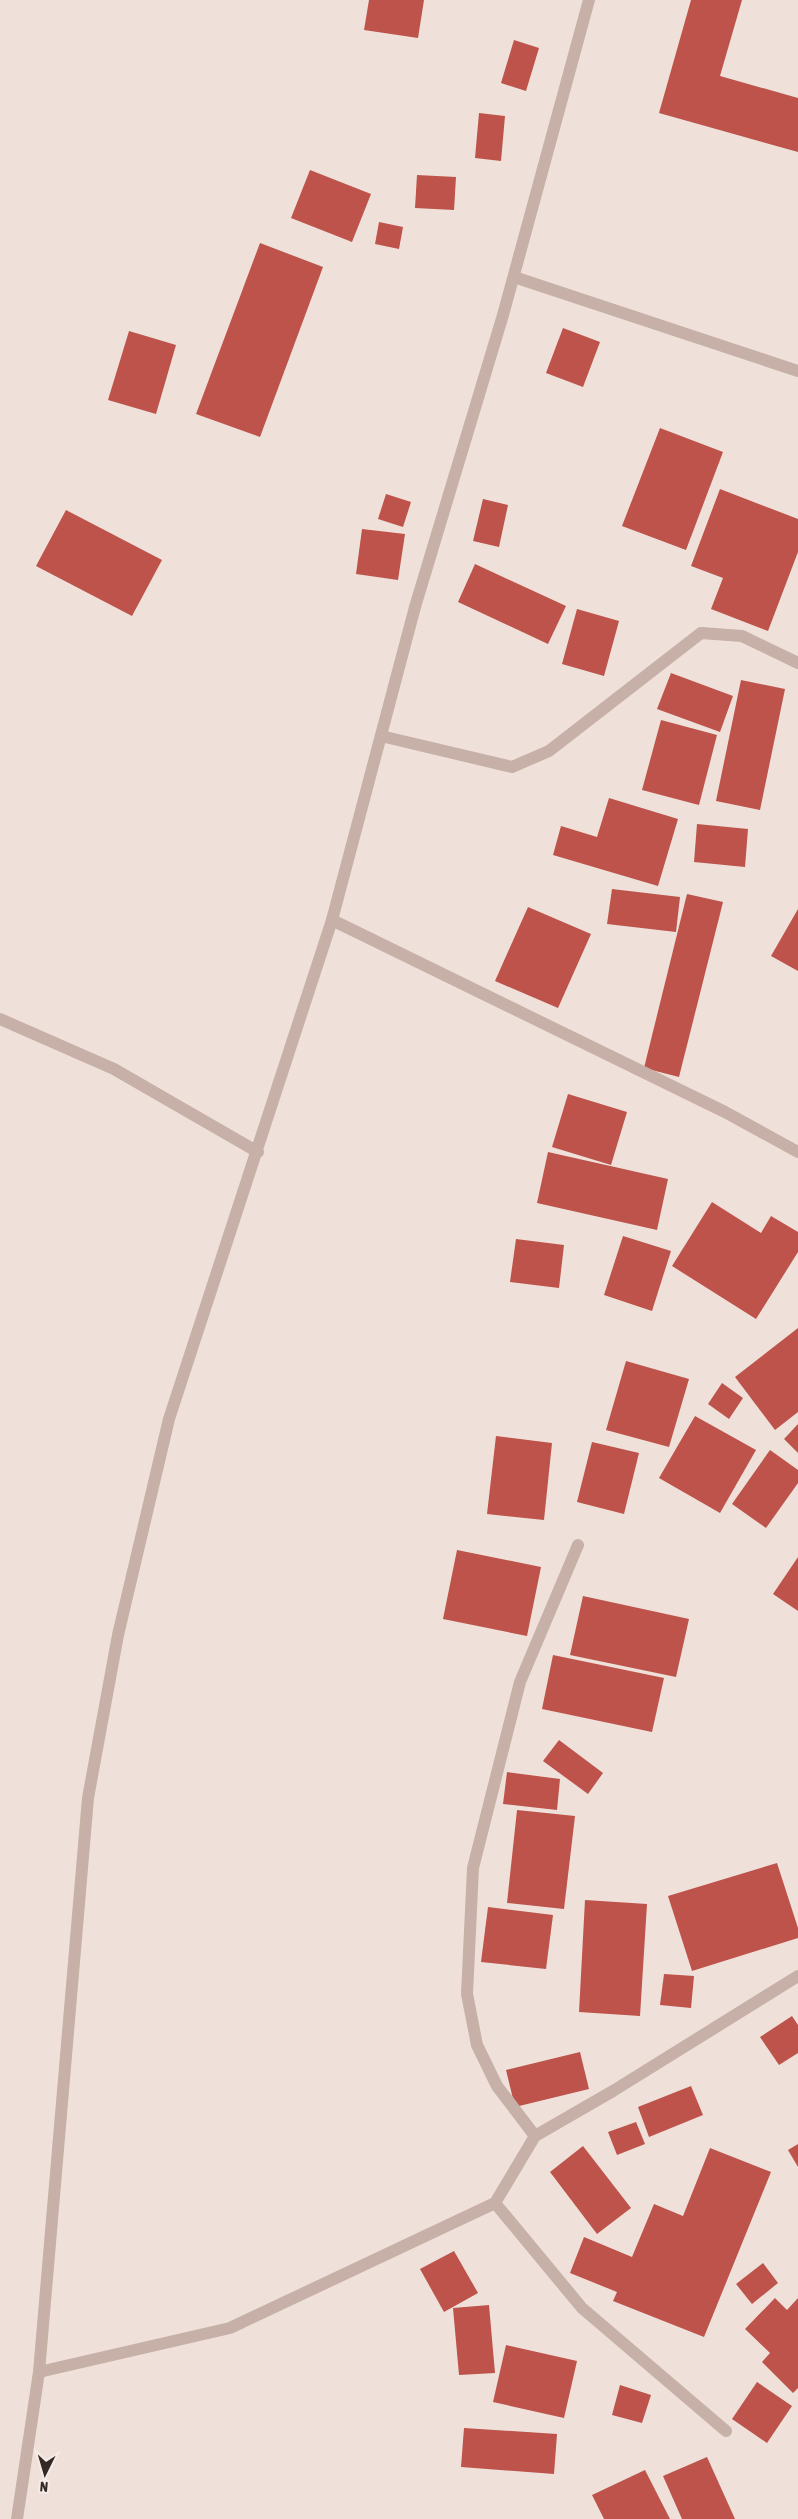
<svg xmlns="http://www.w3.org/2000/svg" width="798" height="2519" font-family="'Asap Condensed',sans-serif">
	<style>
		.building { fill: #bd534a }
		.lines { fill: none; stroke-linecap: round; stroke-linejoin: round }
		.minor { stroke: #c6b0a7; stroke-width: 12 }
	</style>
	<rect width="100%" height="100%" fill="#efe1da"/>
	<g class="building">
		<path d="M369 0H424L418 38 364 30Z"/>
		<path d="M691 0H742L720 76 798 98V152L659 113Z"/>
		<path d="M514 40 539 48 526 91 501 83Z"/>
		<path d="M479 113 505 116 501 161 475 158Z"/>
		<path d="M310 170 371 194 352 242 291 218Z"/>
		<path d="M417 175 456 177 454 210 415 208Z"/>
		<path d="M379 222 403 227 399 249 375 244Z"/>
		<path d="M260 243 323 267 260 437 196 414Z"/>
		<path d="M563 328 600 342 583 387 546 373Z"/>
		<path d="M129 331 176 345 156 414 108 400Z"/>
		<path d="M660 428 723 452 686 550 622 526Z"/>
		<path d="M720 489 798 519V552L768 631 711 609 723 578 691 566Z"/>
		<path d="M386 494 411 502 403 527 378 519Z"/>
		<path d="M483 499 508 505 499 547 473 541Z"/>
		<path d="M66 510 162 560 132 616 36 566Z"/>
		<path d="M362 529 405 534 398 580 356 574Z"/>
		<path d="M475 564 566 606 548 644 458 602Z"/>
		<path d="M577 609 619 621 604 676 562 664Z"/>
		<path d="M671 673 733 696 720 732 657 709Z"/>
		<path d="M741 680 785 689 760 810 716 801Z"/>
		<path d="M661 720 717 735 699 805 642 790Z"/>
		<path d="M609 798 678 819 658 886 553 855 561 826 597 837Z"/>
		<path d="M697 824 748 829 745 867 694 862Z"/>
		<path d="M612 889 680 897 676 932 607 924Z"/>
		<path d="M687 894 723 902 679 1077 644 1068Z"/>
		<path d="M528 907 591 934 558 1008 495 981Z"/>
		<path d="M798 909V971L771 956Z"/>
		<path d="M568 1094 627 1112 611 1165 552 1147Z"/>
		<path d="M548 1152 668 1179 657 1230 537 1203Z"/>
		<path d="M712 1202 761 1233 771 1216 798 1232V1252L756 1319 672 1266Z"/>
		<path d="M623 1236 671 1251 652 1311 604 1295Z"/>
		<path d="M516 1239 564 1245 559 1288 510 1282Z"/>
		<path d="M798 1328V1412L775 1430 735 1377Z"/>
		<path d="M626 1361 689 1379 669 1447 606 1430Z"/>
		<path d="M722 1383 743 1398 729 1419 708 1404Z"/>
		<path d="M695 1416 756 1450 720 1513 659 1478Z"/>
		<path d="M798 1424V1453L784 1439Z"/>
		<path d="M496 1436 552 1443 544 1520 487 1514Z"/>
		<path d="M592 1442 639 1453 624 1514 577 1502Z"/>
		<path d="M770 1450 798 1470V1483L766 1528 732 1504Z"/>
		<path d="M457 1550 541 1567 527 1636 443 1619Z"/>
		<path d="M798 1557V1611L773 1594Z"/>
		<path d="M583 1596 689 1619 676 1677 570 1655Z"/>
		<path d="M553 1655 664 1678 652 1732 542 1709Z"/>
		<path d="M559 1740 603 1773 588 1794 543 1761Z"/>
		<path d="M507 1772 560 1779 557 1810 503 1804Z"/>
		<path d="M517 1810 575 1816 564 1909 507 1903Z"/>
		<path d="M777 1863 798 1928V1938L692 1971 668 1896Z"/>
		<path d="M585 1900 647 1904 640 2016 579 2012Z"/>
		<path d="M488 1907 553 1915 546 1969 481 1962Z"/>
		<path d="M664 1974 694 1976 691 2008 660 2005Z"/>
		<path d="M792 2016 798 2025V2053L779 2065 760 2037Z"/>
		<path d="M580 2052 589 2089 515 2107 506 2070Z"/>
		<path d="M691 2086 703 2115 649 2137 638 2107Z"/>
		<path d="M636 2122 645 2144 617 2155 608 2132Z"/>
		<path d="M798 2144V2167L788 2150Z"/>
		<path d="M583 2146 631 2208 597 2234 550 2172Z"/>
		<path d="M710 2148 771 2172 704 2337 613 2301 617 2292 570 2273 584 2237 632 2257 654 2204 683 2216Z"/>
		<path d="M454 2251 478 2293 444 2312 420 2269Z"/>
		<path d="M763 2263 778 2283 752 2304 736 2284Z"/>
		<path d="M775 2298 787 2310 798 2298V2388L793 2393 762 2362 770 2353 745 2329Z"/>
		<path d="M489 2305 495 2373 459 2375 453 2308Z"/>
		<path d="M506 2345 577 2361 564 2418 493 2402Z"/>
		<path d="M757 2382 792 2406 767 2443 732 2419Z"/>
		<path d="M620 2385 651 2395 642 2423 612 2415Z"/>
		<path d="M464 2428 557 2434 554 2474 461 2467Z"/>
		<path d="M707 2457 735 2519H682L663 2476Z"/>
		<path d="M645 2470 670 2519H604L592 2495Z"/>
	</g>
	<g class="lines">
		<g class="minor">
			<path d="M514 277 798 371"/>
			<path d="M381 736 512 767 549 751 701 633 742 636 798 663"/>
			<path d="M332 920 725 1112 798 1152"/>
			<path d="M0 1019 114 1069 258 1152"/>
			<path d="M535 2136 497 2086 477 2045 467 1994 473 1868 520 1682 578 1545"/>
			<path d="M495 2203 582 2308 726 2431"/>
			<path d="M39 2372 230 2328 495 2203 535 2136 613 2091 798 1976"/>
			<path d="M17 2519 39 2372 88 1798 118 1635 169 1419 332 920 415 607 503 315 589 0"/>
		</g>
	</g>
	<g transform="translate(45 2474) rotate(185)" stroke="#f7ece5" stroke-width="4" paint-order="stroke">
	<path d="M0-4L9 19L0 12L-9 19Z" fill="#332927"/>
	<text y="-8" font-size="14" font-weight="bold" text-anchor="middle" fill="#332927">N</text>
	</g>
</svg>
